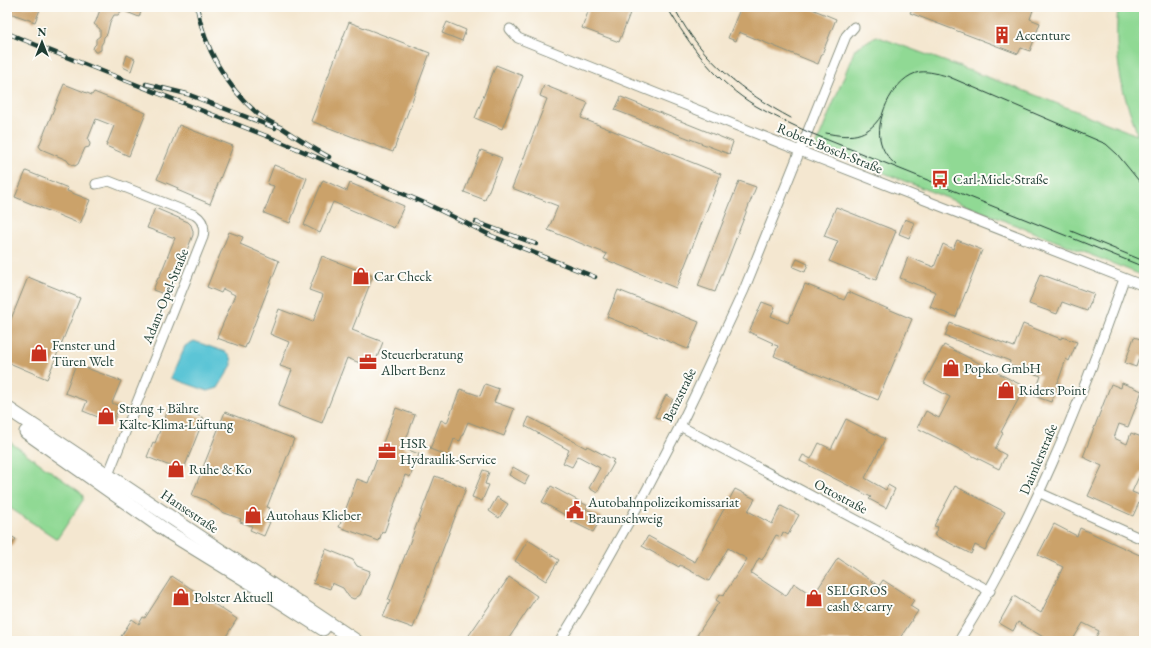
<svg xmlns="http://www.w3.org/2000/svg" width="1151" height="648" font-family="'EB Garamond',serif">
	<style>
		.green { fill: #90d994; stroke: #588b64 }
		.water { fill: #5bc5d6; stroke: #3d8185 }
		.building { fill: #cba26a }
		.lines { fill: none; stroke-linecap: round; stroke-linejoin: round }
		.minor-casing { stroke: #8a9282; stroke-width: 11 }
		.secondary-casing { stroke: #8a9282; stroke-width: 15 }
		.minor { stroke: #fff; stroke-width: 9 }
		.secondary { stroke: #fff; stroke-width: 13 }
		.tram { stroke: #1f3d34; stroke-width: 1 }
		.rail-casing { stroke: #1f3d34; stroke-width: 4.5 }
		.rail { stroke: #fdfcf7; stroke-width: 3; stroke-dasharray: 9; stroke-linecap: butt }
		.labels { text-anchor: middle; stroke-width: 4; stroke-linejoin: round; paint-order: stroke }
		.poi-label { font-size: 14px; fill: #1f3d34; stroke: #fdfcf7; text-anchor: start }
		.street-label { font-size: 14px; fill: #1f3d34; stroke: #fdfcf7 }
	</style>
	<rect width="100%" height="100%" fill="#fdfcf7"/>
	<filter id="ink" filterUnits="userSpaceOnUse"><feTurbulence type="fractalNoise" baseFrequency=".025" numOctaves="2"/><feDisplacementMap in="SourceGraphic" scale="8" xChannelSelector="R" yChannelSelector="G"/><feConvolveMatrix kernelMatrix="1 2 1 2 8 2 1 2 1" color-interpolation-filters="sRGB"/></filter>
	<filter id="wash" filterUnits="userSpaceOnUse"><feTurbulence type="fractalNoise" baseFrequency=".012" numOctaves="4" result="noise"/><feDisplacementMap in="SourceGraphic" scale="16" xChannelSelector="R" yChannelSelector="G"/><feGaussianBlur stdDeviation="0.9" result="paint"/><feColorMatrix in="noise" values="0 0 0 0 0 0 0 0 0 0 0 0 0 0 0 0 0 1.4 0 .05"/><feComposite in="paint" operator="in"/></filter>
	<g filter="url(#wash)">
		<rect width="100%" height="100%" fill="#f4e7d0"/>
		<g class="green">
			<path d="M1118 7H1144V276L816 146 855 49 876 36 1025 91 1137 135C1135 123 1129 111 1126 100 1117 70 1115 37 1118 7Z"/>
			<path d="M7 440 80 492 83 496V500L57 539 7 506Z"/>
		</g>
		<path class="water" d="M194 341 225 352 231 357 232 365 218 388 208 391 171 378 185 346Z"/>
		<g id="blocks">
			<g class="building">
				<path d="M7 7H41L35 22 7 12Z"/>
				<path d="M101 7H143L139 17 122 10 118 15H114L110 22 107 34 104 37 103 42 101 45V50L97 52H95L93 49 94 46 96 44V39L100 36V29L94 24 96 21Z"/>
				<path d="M590 7H614L630 13 619 42 582 28Z"/>
				<path d="M741 7H807L836 19 818 64 739 32 736 41 728 38Z"/>
				<path d="M913 7H1026L1033 10 1030 19 1040 23 1030 51 1021 48 1018 54 910 13Z"/>
				<path d="M349 22 430 53 393 152 311 121Z"/>
				<path d="M447 22 466 30 462 41 442 33Z"/>
				<path d="M127 55 135 59 131 71 123 67Z"/>
				<path d="M496 65 523 76 502 129 475 118Z"/>
				<path d="M64 84 92 95 94 92 146 113 129 156 106 146 114 126 96 119 88 139 90 144 89 147 85 148 78 164 75 166 69 163 67 160 41 149 39 146Z"/>
				<path d="M544 85 588 103 581 118 721 174 676 288 604 259 607 254 548 230 558 206 512 188 547 99 540 96Z"/>
				<path d="M621 97 733 142 729 154 615 110Z"/>
				<path d="M179 125 233 146 210 204 177 190 178 188 157 179Z"/>
				<path d="M481 150 502 158 485 200 464 192Z"/>
				<path d="M274 165 307 178 290 223 264 213 274 186 267 184Z"/>
				<path d="M26 171 68 188 67 191 90 200 80 224 15 197Z"/>
				<path d="M323 180 347 191 350 183 404 206 394 228 333 202 320 233 304 225Z"/>
				<path d="M739 181 756 187 715 292 698 286Z"/>
				<path d="M836 207 896 231 876 280 829 261 838 241 824 236Z"/>
				<path d="M155 208 188 222 191 225 193 231V235L169 296 153 290 158 278H159L175 238 147 228Z"/>
				<path d="M905 219 915 223 909 238 899 234Z"/>
				<path d="M229 232 243 237 240 244 279 261 245 348 217 338 235 295 223 289 221 293 207 287Z"/>
				<path d="M957 240 982 250 956 317 930 307 936 292 900 278 908 257 934 267 943 244 953 249Z"/>
				<path d="M322 256 373 276 352 330 383 342 373 368 347 358 322 423 278 406 292 370 280 366 289 342 270 334 279 309 313 322 323 295 309 290Z"/>
				<path d="M797 259 808 264 805 272 793 267Z"/>
				<path d="M1040 274 1094 294 1087 311 1062 302 1057 314 1029 304Z"/>
				<path d="M28 277 80 298 47 379 7 362V329Z"/>
				<path d="M805 284 844 300 848 292 912 319 878 400 774 356 778 346 772 344 773 343 749 332 762 302 775 307 771 316 788 323Z"/>
				<path d="M618 290 699 322 688 349 607 317Z"/>
				<path d="M950 323 1014 347 1023 324 1061 339 1062 337 1077 342 1069 361 1066 359 1051 402 1034 396 1041 376 1009 365 1010 361 945 336Z"/>
				<path d="M1134 337 1144 340V356L1140 355 1136 367 1125 363Z"/>
				<path d="M944 345 1025 387 1001 432 1003 433 995 449 1006 455 999 469 917 428 926 411 939 418 950 397 924 383Z"/>
				<path d="M76 364 121 381 112 403 119 406 113 423 83 411 87 401 65 393Z"/>
				<path d="M1122 383 1142 391 1128 427 1119 424 1114 438 1127 444 1131 433 1144 438V473L1141 472 1132 492 1142 496 1133 516 1088 496 1102 466 1083 457 1111 384 1121 388Z"/>
				<path d="M485 384 499 389 494 402 514 409 504 436 468 422 460 441 454 439 448 456 430 449 441 420 447 423 460 389 480 396Z"/>
				<path d="M666 395 673 399 663 420 655 417Z"/>
				<path d="M170 405 181 409 182 407 190 410 189 412 204 418 181 476 168 470 170 466 147 457 153 442 155 443Z"/>
				<path d="M396 408 415 415 403 448 419 454 410 477 405 475 384 533 382 532 379 541 339 527 357 479 368 483Z"/>
				<path d="M225 412 294 439 267 507 270 508 265 521 270 522 264 536 250 530 252 526 240 522 241 519 222 512 205 500 192 495Z"/>
				<path d="M529 417 586 448 587 446 614 460 612 462 614 463 597 493 589 488 600 468 578 456 572 467 563 463 569 450 525 426Z"/>
				<path d="M846 419 885 439 865 478 886 490 888 485 895 489 886 508 869 499 871 497 800 461 803 455 811 459 819 443 831 449Z"/>
				<path d="M513 467 529 476 525 484 509 475Z"/>
				<path d="M483 470 489 472 485 484 489 485 482 501 472 497Z"/>
				<path d="M435 476 466 488 413 628 383 617 390 601 388 600Z"/>
				<path d="M551 486 588 506 586 509 602 517 593 532 571 521 572 519 542 502Z"/>
				<path d="M955 486 1005 512 985 550 975 545 971 554 934 535 938 527 934 526Z"/>
				<path d="M735 489 755 499 748 511 772 524 781 506 799 515 788 535 783 532 781 537 776 535 762 560 759 558 751 573 786 596 794 583 813 596 838 558 879 586 883 580 914 600 910 606 918 611 898 641H693L719 602 716 600 720 594 723 596 747 559 728 548 709 581 680 565 679 567 642 546 648 536 695 562Z"/>
				<path d="M497 497 508 504 499 518 489 511Z"/>
				<path d="M1054 524 1077 536 1080 528 1144 557V641H1104L1096 637 1099 631 1083 623 1072 641H1050L1018 622 1013 631 999 623 1014 596 1041 613 1063 567 1038 555Z"/>
				<path d="M7 534 16 539 7 552Z"/>
				<path d="M528 540 559 560 546 581 515 561Z"/>
				<path d="M326 549 353 560 357 566 370 571 360 595 354 599 349 597 343 588 332 583 330 589 313 583Z"/>
				<path d="M172 576 237 619 223 641H118L132 619 139 624 143 617 145 618Z"/>
				<path d="M509 577 537 596 507 641H465Z"/>
			</g>
		</g>
	</g>
	<g filter="url(#ink)">
		<use href="#blocks" fill-opacity="0" stroke="#8a9282" stroke-width="1"/>
		<g class="lines">
			<g class="minor-casing">
				<g id="minor">
					<path d="M510 29 518 38 800 151 1144 286"/>
					<path d="M96 184 109 181 195 215C203 220 205 228 203 237L106 480"/>
					<path d="M680 426 990 591"/>
					<path d="M1040 493 1144 540"/>
					<path d="M560 641 586 598 645 493 680 426 697 391 744 290 846 36 854 27"/>
					<path d="M959 641C1030 528 1080 404 1124 279"/>
				</g>
			</g>
			<g class="secondary-casing">
				<g id="secondary">
					<path d="M7 408 356 641"/>
					<path d="M26 432 168 532 256 586 323 629"/>
				</g>
			</g>
			<use href="#minor" class="minor"/>
			<use href="#secondary" class="secondary"/>
			<g class="tram">
				<path d="M667 7C690 46 717 83 756 106 773 116 791 124 808 132L1144 267"/>
				<path d="M676 11C701 59 744 93 791 118"/>
				<path d="M826 133C849 138 867 138 881 116"/>
				<path d="M896 165C888 158 882 150 880 139 876 116 895 76 920 72 930 71 938 74 947 76L1106 144 1117 154 1144 187"/>
				<path d="M1071 231 1144 261"/>
			</g>
			<g class="rail-casing">
				<g id="rail">
					<path d="M197 7C204 47 226 87 258 114 265 119 274 124 282 128 297 138 313 148 329 157"/>
					<path d="M7 33 46 49 274 139 427 204 492 236 595 277"/>
					<path d="M146 84 187 94 275 128"/>
					<path d="M476 222 536 244"/>
				</g>
			</g>
			<use href="#rail" class="rail"/>
		</g>
	</g>
	<defs>
		<g id="building-bare" transform="scale(1.38)"><path d="M-4-6H4V6H1V3H-1V6H-4ZM-2.5-4.3h1.7v1.8h-1.7ZM.8-4.3h1.7v1.8H.8ZM-2.5-1h1.7V.8h-1.7ZM.8-1h1.7V.8H.8Z" fill="#c8321e" stroke="#fdfcf7" stroke-width="2.5" paint-order="stroke"/></g>
		<g id="bus-bare" transform="scale(1.38)"><path d="M-5-6H5V4H4V6H2V4H-2V6H-4V4H-5ZM-3.5-4V0h7V-4ZM-3.5 1.2v1.5H-2V1.2ZM2 1.2v1.5H3.5V1.2Z" fill="#c8321e" stroke="#fdfcf7" stroke-width="2.5" paint-order="stroke"/></g>
		<g id="shop-bare" transform="scale(1.38)"><path d="M-5-2.5h2.3a2.7 3.5 0 0 1 5.4 0H5L5.5 6h-11ZM-1.5-2.5h3a1.5 2.3 0 0 0-3 0Z" fill="#c8321e" stroke="#fdfcf7" stroke-width="2.5" paint-order="stroke"/></g>
		<g id="office-bare" transform="scale(1.38)"><path d="M-6-3h4V-5.5h4V-3h4V5H-6ZM-1-4.5V-3h2v-1.5ZM-6 0V1H6V0Z" fill="#c8321e" stroke="#fdfcf7" stroke-width="2.5" paint-order="stroke"/></g>
		<g id="civic-bare" transform="scale(1.38)"><path d="M-.6-6.5H3V-4.5H.6V-3L4-1V1h2V6H-6V1h2V-1L-.6-3ZM-1.2 2.5V6h2.4V2.5Z" fill="#c8321e" stroke="#fdfcf7" stroke-width="2.5" paint-order="stroke"/></g>
	</defs>
	<g fill-rule="evenodd">
		<use href="#building-bare" x="1002" y="35"/>
		<use href="#bus-bare" x="940" y="179"/>
		<use href="#shop-bare" x="361" y="276"/>
		<use href="#shop-bare" x="39" y="353"/>
		<use href="#office-bare" x="368" y="362"/>
		<use href="#shop-bare" x="951" y="368"/>
		<use href="#shop-bare" x="1006" y="390"/>
		<use href="#shop-bare" x="106" y="416"/>
		<use href="#office-bare" x="387" y="451"/>
		<use href="#shop-bare" x="176" y="469"/>
		<use href="#civic-bare" x="575" y="510"/>
		<use href="#shop-bare" x="253" y="515"/>
		<use href="#shop-bare" x="181" y="597"/>
		<use href="#shop-bare" x="814" y="598"/>
	</g>
	<g class="labels">
		<g class="poi-label">
			<text x="1015" y="40">Accenture</text>
			<text x="953" y="184">Carl-Miele-Straße</text>
			<text x="374" y="281">Car Check</text>
			<text x="52" y="350">Fenster und<tspan x="52" dy="16">Türen Welt</tspan></text>
			<text x="381" y="359">Steuerberatung<tspan x="381" dy="16">Albert Benz</tspan></text>
			<text x="964" y="373">Popko GmbH</text>
			<text x="1019" y="395">Riders Point</text>
			<text x="119" y="413">Strang + Bähre<tspan x="119" dy="16">Kälte-Klima-Lüftung</tspan></text>
			<text x="400" y="448">HSR<tspan x="400" dy="16">Hydraulik-Service</tspan></text>
			<text x="189" y="474">Ruhe &amp; Ko</text>
			<text x="588" y="507">Autobahnpolizeikomissariat<tspan x="588" dy="16">Braunschweig</tspan></text>
			<text x="266" y="520">Autohaus Klieber</text>
			<text x="827" y="595">SELGROS<tspan x="827" dy="16">cash &amp; carry</tspan></text>
			<text x="194" y="602">Polster Aktuell</text>
		</g>
		<g class="street-label">
			<text transform="translate(830 148) rotate(22)" y="5">Robert-Bosch-Straße</text>
			<text transform="translate(165 296) rotate(-68)" y="5">Adam-Opel-Straße</text>
			<text transform="translate(679 395) rotate(-64)" y="5">Benzstraße</text>
			<text transform="translate(1038 459) rotate(-67)" y="5">Daimlerstraße</text>
			<text transform="translate(841 496) rotate(28)" y="5">Ottostraße</text>
			<text transform="translate(190 511) rotate(34)" y="5">Hansestraße</text>
		</g>
	</g>
	<rect width="1151" height="648" fill="none" stroke="#fdfcf7" stroke-width="24"/>
	<g transform="translate(42 42)" stroke="#fdfcf7" stroke-width="3" paint-order="stroke">
	<path d="M0-3L7 15L0 10L-7 15Z" fill="#1f3d34"/>
	<text y="-6" font-size="11" font-weight="bold" text-anchor="middle" fill="#1f3d34">N</text>
	</g>
</svg>
